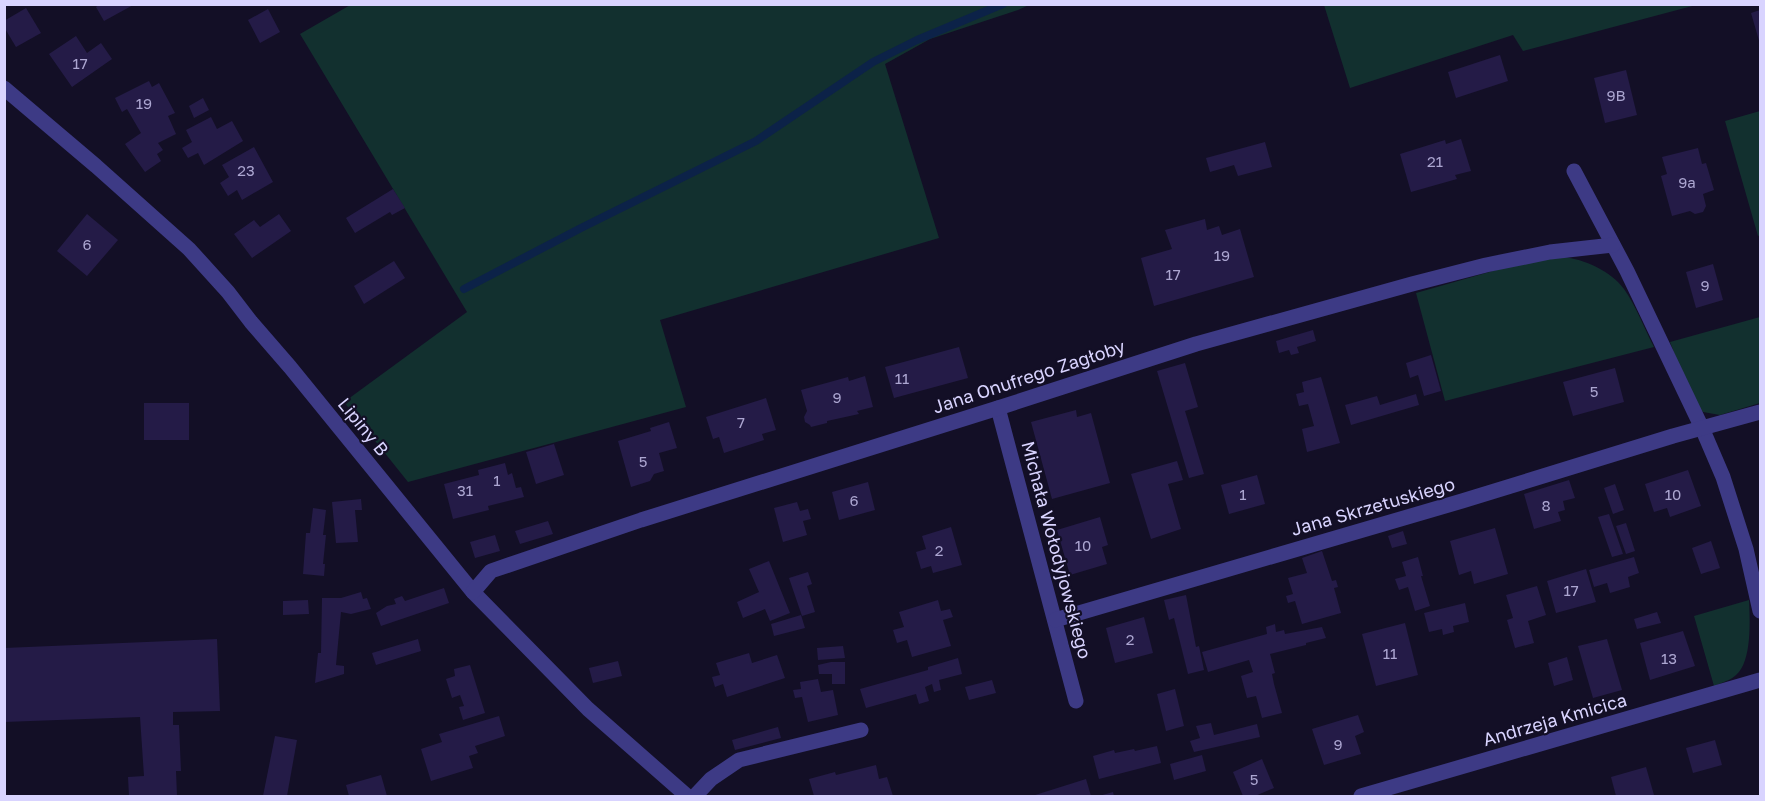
<svg xmlns="http://www.w3.org/2000/svg" width="1765" height="801" font-family="'Golos Text',sans-serif">
	<style>
		.green { fill: #12302f }
		.lines { fill: none; stroke-linecap: round; stroke-linejoin: round }
		.stream { stroke: #0c2248; stroke-width: 8 }
		.building { fill: #241b47 }
		.minor { stroke: #3d3a85; stroke-width: 15 }
		.labels { text-anchor: middle; stroke-width: 4.5; stroke-linejoin: round; paint-order: stroke }
		.number-label { font-size: 15px; fill: #aca6d1 }
		.street-label { font-size: 18px; fill: #d9d4ff; stroke: #130f26 }
	</style>
	<rect width="100%" height="100%" fill="#130f26"/>
	<g class="green">
		<path d="M352 4 1029 5 1018 10 930 39 885 64 939 238 660 320 686 407 408 482 344 402 467 312 300 34Z"/>
		<path d="M1324 5V4L1696 5 1523 51 1513 35 1350 88Z"/>
		<path d="M1760 111V235L1758 236 1725 121Z"/>
		<path d="M1563 257C1584 259 1611 271 1624 289 1636 306 1644 328 1654 347L1445 401 1416 293 1531 260Z"/>
		<path d="M1760 317V403L1720 415 1703 412 1691 397 1670 342Z"/>
		<path d="M1749 600C1750 620 1752 662 1736 675 1731 680 1721 683 1714 686L1694 616Z"/>
	</g>
	<g class="lines">
		<path class="stream" d="M464 289 581 228 756 141 873 62 917 40 1003 4"/>
	</g>
	<g class="building">
		<path d="M100 4H135L104 21 96 7Z"/>
		<path d="M26 8 41 33 16 47 4 27V21Z"/>
		<path d="M268 9 280 32 260 43 248 20Z"/>
		<path d="M1760 10V44L1751 13Z"/>
		<path d="M76 36 87 53 101 43 112 59 72 87 49 54Z"/>
		<path d="M1500 55 1508 81 1456 98 1448 72Z"/>
		<path d="M1626 70 1637 115 1605 123 1594 78Z"/>
		<path d="M149 81 152 87 159 83 175 113 168 116 176 134 158 143 163 150 157 154 161 161 145 172 125 144 141 133 127 109 122 112 115 98Z"/>
		<path d="M203 98 209 110 194 118 189 106Z"/>
		<path d="M211 117 217 129 232 121 243 141 204 165 198 153 188 158 182 148 192 142 186 130Z"/>
		<path d="M1461 139 1471 171 1455 175 1457 179 1411 192 1400 154 1445 140 1446 144Z"/>
		<path d="M1265 142 1272 167 1238 176 1234 165 1210 172 1206 158Z"/>
		<path d="M254 147 273 182 242 200 237 190 228 196 220 183 229 177 222 165Z"/>
		<path d="M1698 148 1702 164 1706 163 1714 190 1703 194 1706 206 1703 212 1695 214 1690 211 1672 216 1661 176 1667 174 1662 157Z"/>
		<path d="M393 189 405 208 392 215 390 212 355 233 346 218Z"/>
		<path d="M87 214 118 240 87 276 57 251Z"/>
		<path d="M279 214 291 231 252 258 234 234 254 220 260 227Z"/>
		<path d="M1205 219 1207 230 1219 226 1222 235 1240 229 1254 277 1154 306 1141 258 1172 249 1165 230Z"/>
		<path d="M394 261 405 278 364 304 354 286Z"/>
		<path d="M1713 264 1723 300 1696 308 1686 272Z"/>
		<path d="M1313 330 1316 341 1297 347 1299 353 1291 355 1289 350 1279 353 1276 341Z"/>
		<path d="M959 347 968 378 894 398 885 367Z"/>
		<path d="M1431 355 1441 391 1424 396 1418 375 1410 378 1406 363Z"/>
		<path d="M1185 363 1198 407 1185 411 1204 474 1189 478 1157 371Z"/>
		<path d="M1615 368 1624 402 1573 416 1563 382Z"/>
		<path d="M865 376 873 407 857 411 859 414 827 421V423L811 427 810 425 805 422 804 417 807 411 801 390 848 377 849 381Z"/>
		<path d="M1321 377 1340 443 1307 452 1302 429 1314 426 1308 404 1299 406 1296 394 1304 392 1302 382Z"/>
		<path d="M1416 394 1419 405 1351 425 1345 405 1377 396 1380 405Z"/>
		<path d="M766 398 776 430 762 434 764 440 724 453 719 437 713 439 706 417Z"/>
		<rect x="144" y="403" width="45" height="37"/>
		<path d="M1076 410 1077 417 1091 413 1110 483 1052 499 1031 422Z"/>
		<path d="M669 422 677 448 659 453 664 471 654 474 650 481 631 487 618 441 651 431 650 428Z"/>
		<path d="M554 444 564 475 536 484 526 452Z"/>
		<path d="M1177 461 1183 480 1168 484 1181 529 1151 539 1131 474Z"/>
		<path d="M505 463 508 475 512 473 516 488 521 487 524 497 488 506 489 510 453 519 444 484 479 475 478 470Z"/>
		<path d="M1688 470 1701 506 1670 517 1667 508 1654 512 1645 484Z"/>
		<path d="M1257 475 1265 504 1229 514 1221 485Z"/>
		<path d="M1569 480 1575 498 1563 501 1565 510 1558 512 1561 521 1534 529 1524 494Z"/>
		<path d="M868 482 875 510 839 520 832 492Z"/>
		<path d="M1615 484 1624 510 1613 514 1604 488Z"/>
		<path d="M361 499 362 510H355L358 542 336 543 332 502Z"/>
		<path d="M797 502 800 511 808 509 811 519 803 521 807 535 783 542 774 508Z"/>
		<path d="M313 508 326 510 323 535H326L323 564H325L324 576 303 574 306 533H310Z"/>
		<path d="M1609 514 1623 554 1612 557 1598 517Z"/>
		<path d="M1100 517 1108 545 1102 547 1107 564 1070 575 1057 530Z"/>
		<path d="M548 521 553 534 520 544 515 531Z"/>
		<path d="M1626 523 1635 551 1626 554 1616 526Z"/>
		<path d="M951 527 962 565 933 573 931 566 921 569 916 552 926 549 922 536Z"/>
		<path d="M1495 528 1508 574 1474 584 1471 571 1459 575 1450 541Z"/>
		<path d="M1403 531 1407 544 1392 548 1388 536Z"/>
		<path d="M495 535 500 551 475 558 470 542Z"/>
		<path d="M1711 541 1720 568 1701 574 1692 548Z"/>
		<path d="M1322 551 1332 581 1336 580 1338 587 1334 588 1341 613 1302 624 1295 601 1288 603 1286 596 1293 594 1288 578 1307 573 1302 558Z"/>
		<path d="M1418 557 1423 576H1421L1430 606 1415 611 1408 587 1399 590 1395 579 1406 576 1402 562Z"/>
		<path d="M1634 557 1639 573 1628 577 1630 587 1610 593 1607 583 1594 587 1589 570Z"/>
		<path d="M769 561 790 613 770 621 765 609 743 618 737 602 759 592 749 569Z"/>
		<path d="M1586 569 1596 602 1556 613 1547 581Z"/>
		<path d="M808 572 812 584 807 586 815 612 802 616 789 578Z"/>
		<path d="M1537 586 1546 615 1528 621 1534 643 1515 648 1507 620 1513 618 1506 595Z"/>
		<path d="M444 588 449 603 381 626 376 613 387 606 396 604 394 599 402 596 405 601Z"/>
		<path d="M361 592 363 599 367 598 371 609 351 614 341 612 336 665 344 666V674L315 683 318 653H321L322 598H341Z"/>
		<path d="M1186 595 1196 647 1199 646 1204 670 1188 674 1174 618 1169 620 1164 600Z"/>
		<path d="M308 600 309 614 283 615V601Z"/>
		<path d="M938 600 941 611 950 609 953 617 943 620 951 646 912 657 907 640 897 643 893 630 904 627 899 612Z"/>
		<path d="M1465 603 1469 622 1453 626 1454 632 1443 635 1442 629 1429 632 1424 613Z"/>
		<path d="M1657 612 1661 623 1637 629 1634 619Z"/>
		<path d="M801 615 805 628 774 636 771 624Z"/>
		<path d="M1144 617 1153 653 1115 663 1106 628Z"/>
		<path d="M1405 623 1418 675 1376 686 1362 634Z"/>
		<path d="M1275 624 1276 632 1284 630 1285 634 1322 627 1326 638 1306 643V645L1270 654 1275 673 1272 674 1274 684 1282 713 1262 718 1256 696 1247 698 1241 676 1253 672 1249 660 1208 672 1202 652 1267 634 1266 627Z"/>
		<path d="M1683 631 1695 666 1650 680 1640 643Z"/>
		<path d="M217 639 220 711 173 712V725H179L181 771H176L177 796H129L128 777 144 776 140 717 4 722V648Z"/>
		<path d="M418 639 421 651 376 665 372 653Z"/>
		<path d="M1607 639 1622 690 1593 698 1578 646Z"/>
		<path d="M843 646 845 658 818 660 817 648Z"/>
		<path d="M749 653 752 663 777 655 785 678 727 697 723 684 715 687 712 677 720 675 716 663Z"/>
		<path d="M1567 657 1573 680 1554 686 1548 663Z"/>
		<path d="M958 658 962 674 939 680 941 690 934 692 932 684 925 687 929 701 919 704 916 694 866 708 860 689 928 670V667Z"/>
		<path d="M618 661 622 676 593 683 589 668Z"/>
		<path d="M831 662H845V684H832V674H819L818 665Z"/>
		<path d="M470 665 485 713 463 720 459 707 464 706 460 695 452 698 446 679 455 676 454 669Z"/>
		<path d="M818 679 821 692 833 690 838 715 808 722 802 697 795 698 793 690 801 689 800 682Z"/>
		<path d="M992 680 996 693 969 700 965 687Z"/>
		<path d="M1175 689 1184 726 1166 731 1157 694Z"/>
		<path d="M1358 715 1364 732 1355 736 1361 754 1324 765 1312 729Z"/>
		<path d="M499 716 505 736 475 746 478 753 469 756 473 768 431 781 421 749 442 742 439 734Z"/>
		<path d="M1211 723 1214 735 1257 724 1260 737 1194 752 1190 741 1200 738 1196 726Z"/>
		<path d="M778 727 781 738 735 750 732 740Z"/>
		<path d="M275 736 297 740 287 796H263Z"/>
		<path d="M1715 740 1722 765 1693 773 1686 748Z"/>
		<path d="M1157 746 1161 763 1099 779 1093 756 1114 750 1115 753 1134 749 1135 751Z"/>
		<path d="M1202 755 1206 771 1174 780 1170 764Z"/>
		<path d="M1262 759 1274 788 1255 796H1243L1233 772Z"/>
		<path d="M876 765 879 779 887 777 893 796H814L809 779 835 772 836 775Z"/>
		<path d="M1646 767 1654 795 1648 796H1616L1611 777Z"/>
		<path d="M381 775 387 796H349L346 785Z"/>
		<path d="M1086 779 1091 796H1032Z"/>
		<path d="M1113 792 1114 796H1099Z"/>
	</g>
	<g class="lines">
		<g class="minor">
			<path d="M4 88 96 166 189 249 228 292 251 322 290 367 473 592 588 709 687 796"/>
			<path d="M1574 171 1627 271 1702 428 1723 477 1746 549 1760 611"/>
			<path d="M998 408 1076 701"/>
			<path d="M473 592 491 571 641 520 998 408 1196 344 1412 284 1486 265 1550 252 1613 245"/>
			<path d="M1055 620 1462 501 1673 436 1760 412"/>
			<path d="M695 796 711 779 739 760 861 730"/>
			<path d="M1361 796 1760 680"/>
		</g>
	</g>
	<g class="labels">
		<g class="number-label">
			<text x="80" y="69">17</text>
			<text x="1616" y="101">9B</text>
			<text x="144" y="109">19</text>
			<text x="1435" y="167">21</text>
			<text x="246" y="176">23</text>
			<text x="1687" y="188">9a</text>
			<text x="87" y="250">6</text>
			<text x="1222" y="261">19</text>
			<text x="1173" y="280">17</text>
			<text x="1705" y="291">9</text>
			<text x="902" y="384">11</text>
			<text x="1594" y="397">5</text>
			<text x="837" y="403">9</text>
			<text x="741" y="428">7</text>
			<text x="643" y="467">5</text>
			<text x="497" y="486">1</text>
			<text x="465" y="496">31</text>
			<text x="1243" y="500">1</text>
			<text x="1673" y="500">10</text>
			<text x="854" y="506">6</text>
			<text x="1546" y="511">8</text>
			<text x="1083" y="551">10</text>
			<text x="939" y="556">2</text>
			<text x="1571" y="596">17</text>
			<text x="1130" y="645">2</text>
			<text x="1390" y="659">11</text>
			<text x="1669" y="664">13</text>
			<text x="1338" y="750">9</text>
			<text x="1254" y="785">5</text>
		</g>
		<g class="street-label">
			<text transform="translate(1029 377) rotate(-18)" y="6">Jana Onufrego Zagłoby</text>
			<text transform="translate(363 427) rotate(51)" y="6">Lipiny B</text>
			<text transform="translate(1373 507) rotate(-16)" y="6">Jana Skrzetuskiego</text>
			<text transform="translate(1056 550) rotate(75)" y="6">Michała Wołodyjowskiego</text>
			<text transform="translate(1555 720) rotate(-16)" y="6">Andrzeja Kmicica</text>
		</g>
	</g>
	<rect width="1765" height="801" fill="none" stroke="#d9d4ff" stroke-width="12"/>
</svg>
